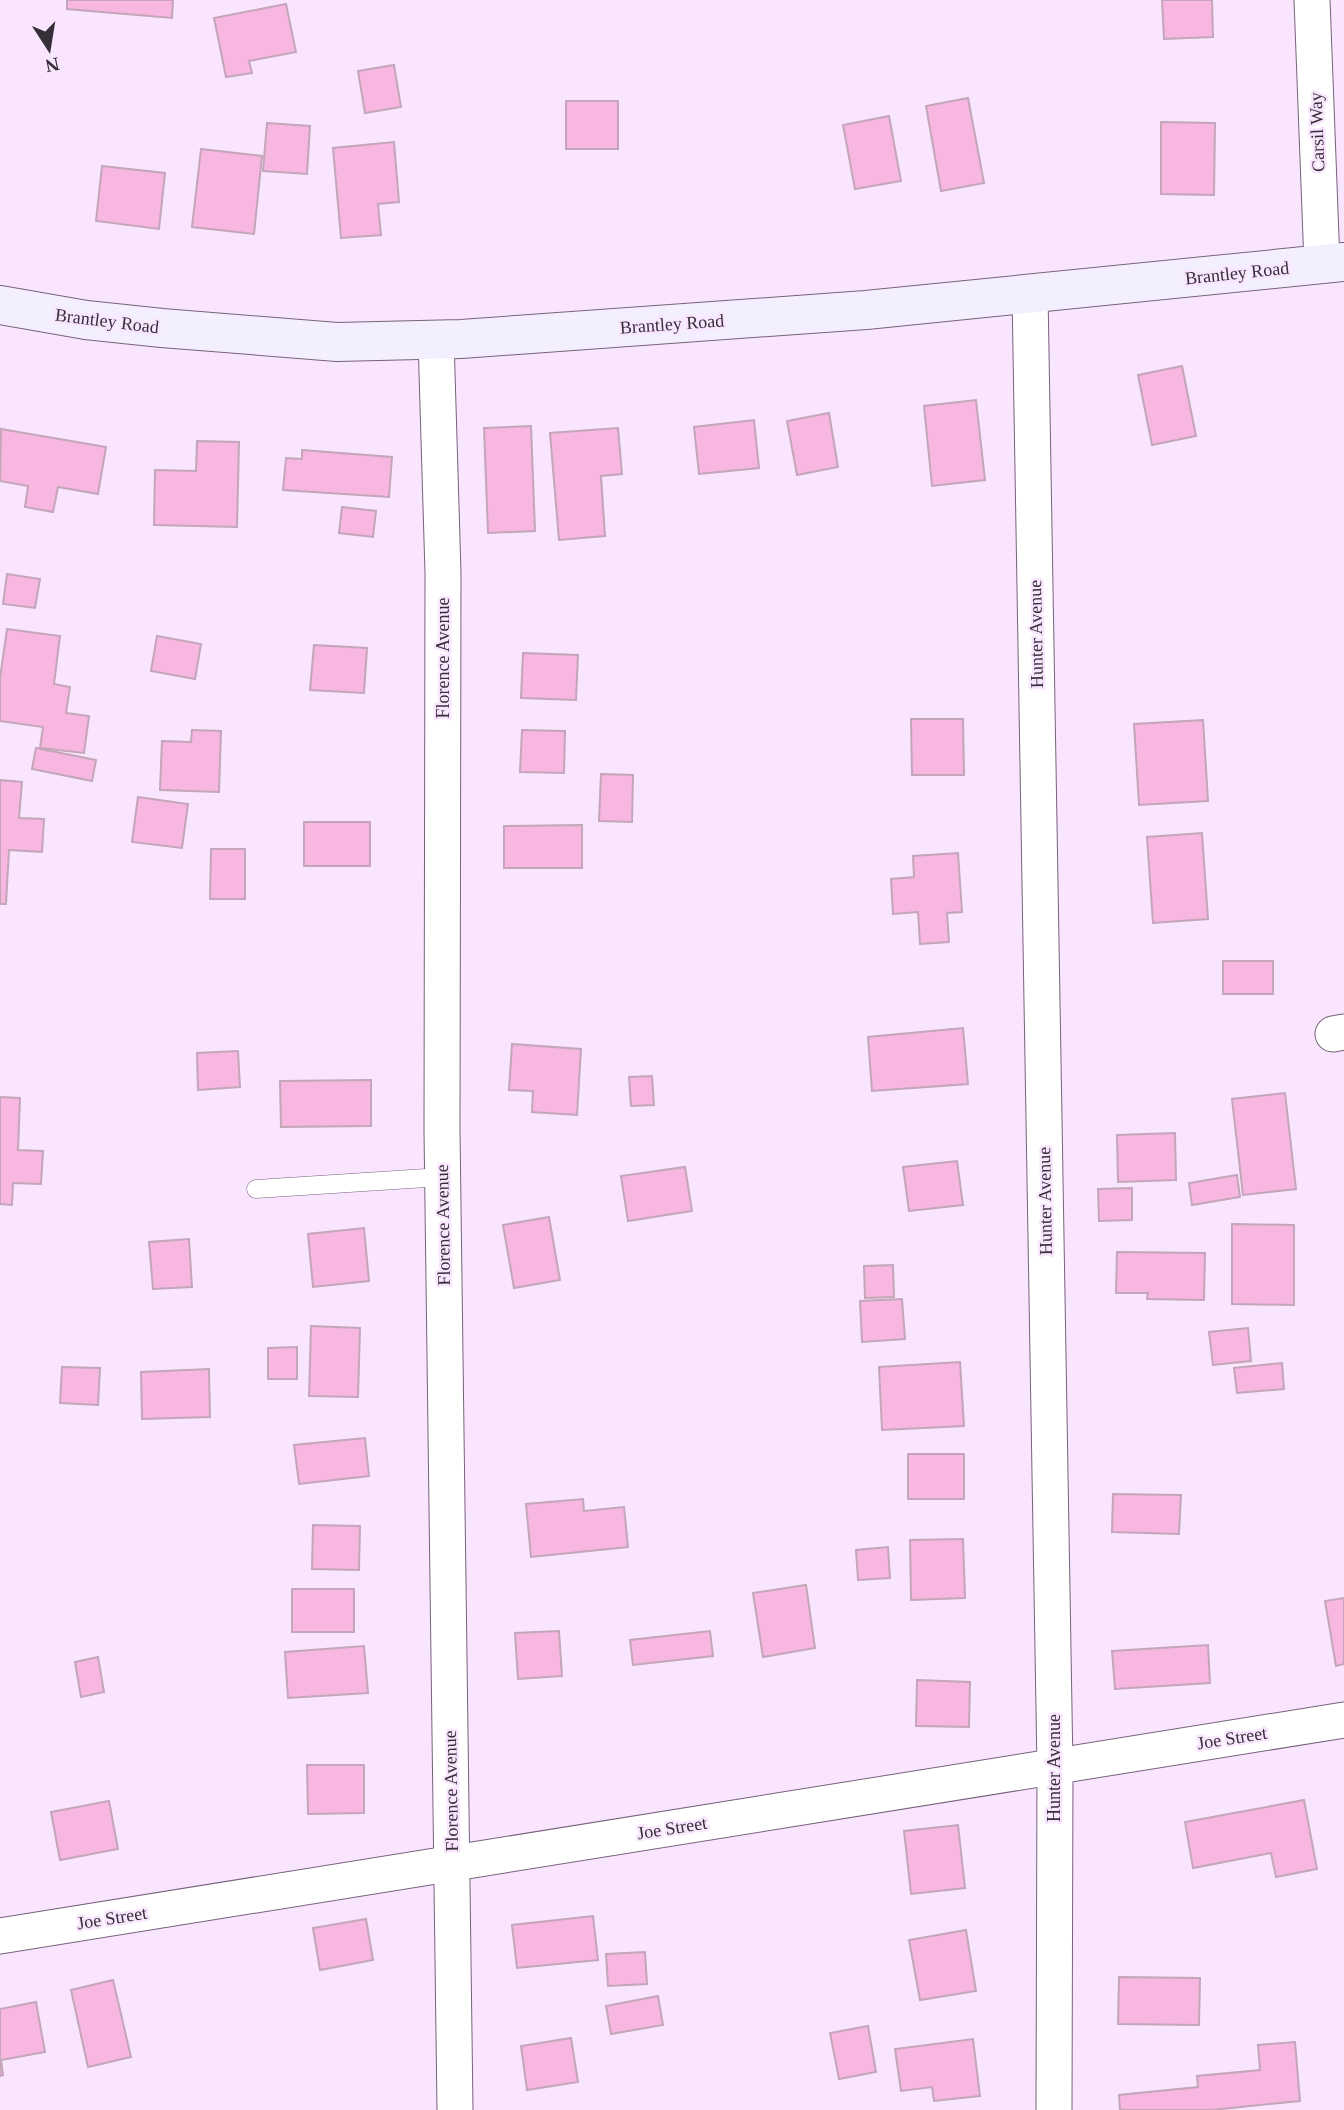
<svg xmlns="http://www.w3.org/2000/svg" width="1344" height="2110" font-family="'Times New Roman',serif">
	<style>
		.building { fill: #f7b7e0; stroke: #c3a6b8; stroke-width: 2 }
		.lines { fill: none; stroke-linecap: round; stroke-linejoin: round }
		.lane-casing { stroke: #76637a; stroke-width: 19 }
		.street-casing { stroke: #76637a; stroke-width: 37 }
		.secondary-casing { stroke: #76637a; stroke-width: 40 }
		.lane { stroke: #fff; stroke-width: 18 }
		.street { stroke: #fff; stroke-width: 35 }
		.secondary { stroke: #f4effe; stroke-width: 38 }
		.labels { text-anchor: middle; stroke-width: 5; stroke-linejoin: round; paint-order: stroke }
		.street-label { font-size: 18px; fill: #372f38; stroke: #fae5ff }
	</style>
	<rect width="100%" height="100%" fill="#fae5ff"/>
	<g class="building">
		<path d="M67 0H173L172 18 67 9Z"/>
		<path d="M1162 0H1212L1213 37 1164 39Z"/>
		<path d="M286 4 296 52 249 61 252 73 226 77 214 18Z"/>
		<path d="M394 65 401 107 365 113 358 71Z"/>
		<path d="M968 98 984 183 941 191 926 106Z"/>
		<rect x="566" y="101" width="52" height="48"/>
		<path d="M889 116 901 181 855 189 843 125Z"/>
		<path d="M1161 122 1215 123 1214 195 1161 194Z"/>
		<path d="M267 123 310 126 307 174 263 171Z"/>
		<path d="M394 142 399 202 378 204 381 235 341 238 333 148Z"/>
		<path d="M201 149 262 156 254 234 192 227Z"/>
		<path d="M102 166 165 173 159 229 96 221Z"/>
		<path d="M1182 366 1196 436 1152 445 1138 375Z"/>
		<path d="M976 400 985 480 932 486 924 406Z"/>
		<path d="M829 413 838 467 797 475 787 421Z"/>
		<path d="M754 420 759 468 699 474 694 427Z"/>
		<path d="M531 426 535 531 488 533 484 428Z"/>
		<path d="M618 428 622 474 601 476 605 536 559 540 550 433Z"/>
		<path d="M1 429 106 447 98 494 58 487 53 512 25 507 28 486 0 481Z"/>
		<path d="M197 441 239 442 237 527 154 525 155 470 196 471Z"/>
		<path d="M302 450 392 457 389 497 283 490 286 458 302 459Z"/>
		<path d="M342 507 376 511 373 537 339 533Z"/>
		<path d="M7 574 40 579 35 608 3 604Z"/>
		<path d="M7 629 60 636 54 684 70 687 66 713 89 716 84 753 40 748 43 727 0 721V678Z"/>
		<path d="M157 636 201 644 195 679 151 671Z"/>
		<path d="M314 645 367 648 364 693 310 690Z"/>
		<path d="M523 653 578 655 576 700 521 698Z"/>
		<path d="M911 719H963L964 775H912Z"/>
		<path d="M1203 720 1208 801 1139 805 1134 724Z"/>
		<path d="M192 730 221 731 219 792 160 790 162 741 191 742Z"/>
		<path d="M522 730 565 731 564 773 520 772Z"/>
		<path d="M36 748 96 760 92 781 32 769Z"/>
		<path d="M601 774 633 775 632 822 599 821Z"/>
		<path d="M0 780 22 782 19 818 44 819 42 852 9 850 6 904H0Z"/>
		<path d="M138 797 188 804 182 848 132 842Z"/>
		<rect x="304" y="822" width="66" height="44"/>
		<path d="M582 825V868H504V826Z"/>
		<path d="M1202 833 1208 919 1153 923 1147 837Z"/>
		<path d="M211 849H245V899H210Z"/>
		<path d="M958 853 962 912 947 913 949 942 920 944 918 912 893 914 891 879 914 877 913 856Z"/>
		<rect x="1223" y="961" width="50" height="33"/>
		<path d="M963 1028 968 1084 872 1091 868 1037Z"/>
		<path d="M512 1044 581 1049 577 1115 532 1112 533 1091 509 1090Z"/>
		<path d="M238 1051 240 1087 198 1090 197 1053Z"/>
		<path d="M652 1076 654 1105 631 1106 629 1077Z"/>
		<path d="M371 1080V1126L281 1127 280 1081Z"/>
		<path d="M1285 1093 1296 1189 1243 1195 1232 1099Z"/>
		<path d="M0 1097 20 1098 18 1150 43 1151 41 1184 13 1183 12 1205 0 1204Z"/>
		<path d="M1175 1133 1176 1180 1118 1182 1117 1135Z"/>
		<path d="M957 1161 963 1205 909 1211 903 1167Z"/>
		<path d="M685 1167 692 1211 628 1221 621 1176Z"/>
		<path d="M1237 1175 1240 1197 1192 1205 1189 1183Z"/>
		<path d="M1132 1188V1220L1099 1221 1098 1189Z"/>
		<path d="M549 1217 560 1280 514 1288 503 1225Z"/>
		<path d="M1232 1224 1294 1225V1305L1232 1304Z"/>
		<path d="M364 1228 369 1281 313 1287 308 1234Z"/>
		<path d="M189 1239 192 1287 153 1289 149 1242Z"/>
		<path d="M1117 1252 1205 1253 1204 1300 1147 1299 1148 1293H1116Z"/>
		<path d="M893 1265 894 1297 865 1298 864 1266Z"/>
		<path d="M902 1299 905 1339 862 1342 860 1301Z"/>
		<path d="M311 1326 360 1328 358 1397 309 1396Z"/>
		<path d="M1248 1328 1251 1361 1213 1365 1209 1332Z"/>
		<path d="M297 1347V1379H268V1348Z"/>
		<path d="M960 1362 964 1426 882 1430 879 1367Z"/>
		<path d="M1282 1363 1284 1389 1237 1393 1234 1368Z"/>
		<path d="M62 1367 100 1368 98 1405 60 1403Z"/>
		<path d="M209 1369 210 1417 142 1419 141 1372Z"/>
		<path d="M365 1438 369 1476 299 1484 294 1445Z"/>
		<rect x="908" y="1454" width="56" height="45"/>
		<path d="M1113 1494 1181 1495 1179 1534 1112 1532Z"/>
		<path d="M583 1499 584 1511 624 1507 628 1547 531 1557 526 1504Z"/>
		<path d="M313 1525 360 1526 359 1570 312 1569Z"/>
		<path d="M963 1539 965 1598 911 1600 910 1540Z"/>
		<path d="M888 1547 890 1578 858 1580 856 1550Z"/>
		<path d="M806 1585 815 1648 763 1657 753 1593Z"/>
		<rect x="292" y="1589" width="62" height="43"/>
		<path d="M1344 1598V1664L1336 1666 1325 1601Z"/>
		<path d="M559 1631 562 1676 518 1679 515 1633Z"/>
		<path d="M710 1631 713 1656 633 1665 630 1640Z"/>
		<path d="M1208 1645 1210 1683 1115 1689 1112 1651Z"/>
		<path d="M364 1646 368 1693 288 1698 285 1652Z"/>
		<path d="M98 1657 104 1692 81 1697 75 1662Z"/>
		<path d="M917 1680 970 1682 969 1727 916 1726Z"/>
		<path d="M307 1765H364V1813L308 1814Z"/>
		<path d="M1304 1800 1317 1869 1276 1877 1271 1853 1193 1868 1185 1822Z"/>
		<path d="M109 1801 118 1849 60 1860 51 1812Z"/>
		<path d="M958 1825 965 1888 911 1894 904 1831Z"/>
		<path d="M593 1916 598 1960 517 1968 512 1925Z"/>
		<path d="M366 1919 373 1960 320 1970 313 1928Z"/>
		<path d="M966 1930 976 1991 920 2000 909 1940Z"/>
		<path d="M645 1952 647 1984 608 1986 606 1954Z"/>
		<path d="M1119 1977 1200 1978 1199 2025 1118 2024Z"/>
		<path d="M113 1980 131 2057 88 2067 71 1990Z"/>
		<path d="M658 1996 663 2025 611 2034 606 2006Z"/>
		<path d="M36 2002 45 2052 1 2060 3 2075 0 2076V2009Z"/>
		<path d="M868 2026 876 2072 839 2079 830 2033Z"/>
		<path d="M571 2038 578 2082 527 2090 521 2046Z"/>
		<path d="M973 2039 980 2096 934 2101 932 2087 901 2091 895 2049Z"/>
		<path d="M1295 2042 1300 2101 1212 2110H1120L1119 2095 1198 2087 1197 2076 1260 2070 1258 2045Z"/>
	</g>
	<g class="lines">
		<g class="lane-casing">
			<path id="lane" d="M256 1189 442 1177"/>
		</g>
		<g class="street-casing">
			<g id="street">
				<path d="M1312 0 1322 264"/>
				<path d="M1030 293 1055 1768 1054 2110"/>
				<path d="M436 339 443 573 442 1130 455 2110"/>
				<path d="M1333 1034 1344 1032"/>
				<path d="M0 1936 1344 1720"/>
			</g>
		</g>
		<g class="secondary-casing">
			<path id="secondary" d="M0 305 86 320 162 328 337 342 461 339 866 310 1344 262"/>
		</g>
		<use href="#lane" class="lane"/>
		<use href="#street" class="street"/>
		<use href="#secondary" class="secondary"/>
	</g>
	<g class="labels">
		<g class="street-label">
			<text transform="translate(1317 132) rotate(-92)" y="6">Carsil Way</text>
			<text transform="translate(1237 273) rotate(-6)" y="6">Brantley Road</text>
			<text transform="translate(107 321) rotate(7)" y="6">Brantley Road</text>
			<text transform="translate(672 324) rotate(-4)" y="6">Brantley Road</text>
			<text transform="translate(1036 634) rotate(-91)" y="6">Hunter Avenue</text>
			<text transform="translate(443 658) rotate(-90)" y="6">Florence Avenue</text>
			<text transform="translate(1045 1201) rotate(-91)" y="6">Hunter Avenue</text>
			<text transform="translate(443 1225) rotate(-91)" y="6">Florence Avenue</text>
			<text transform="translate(1232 1738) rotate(-9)" y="6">Joe Street</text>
			<text transform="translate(1054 1768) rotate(-90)" y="6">Hunter Avenue</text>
			<text transform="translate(451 1791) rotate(-91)" y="6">Florence Avenue</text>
			<text transform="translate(672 1828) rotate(-9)" y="6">Joe Street</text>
			<text transform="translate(112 1918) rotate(-9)" y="6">Joe Street</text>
		</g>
	</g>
	<g transform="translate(49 49) rotate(168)" stroke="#fae5ff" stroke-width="5" paint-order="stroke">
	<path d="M0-5L12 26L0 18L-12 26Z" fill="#372f38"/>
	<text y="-10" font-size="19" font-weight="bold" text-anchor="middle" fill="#372f38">N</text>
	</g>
</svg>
